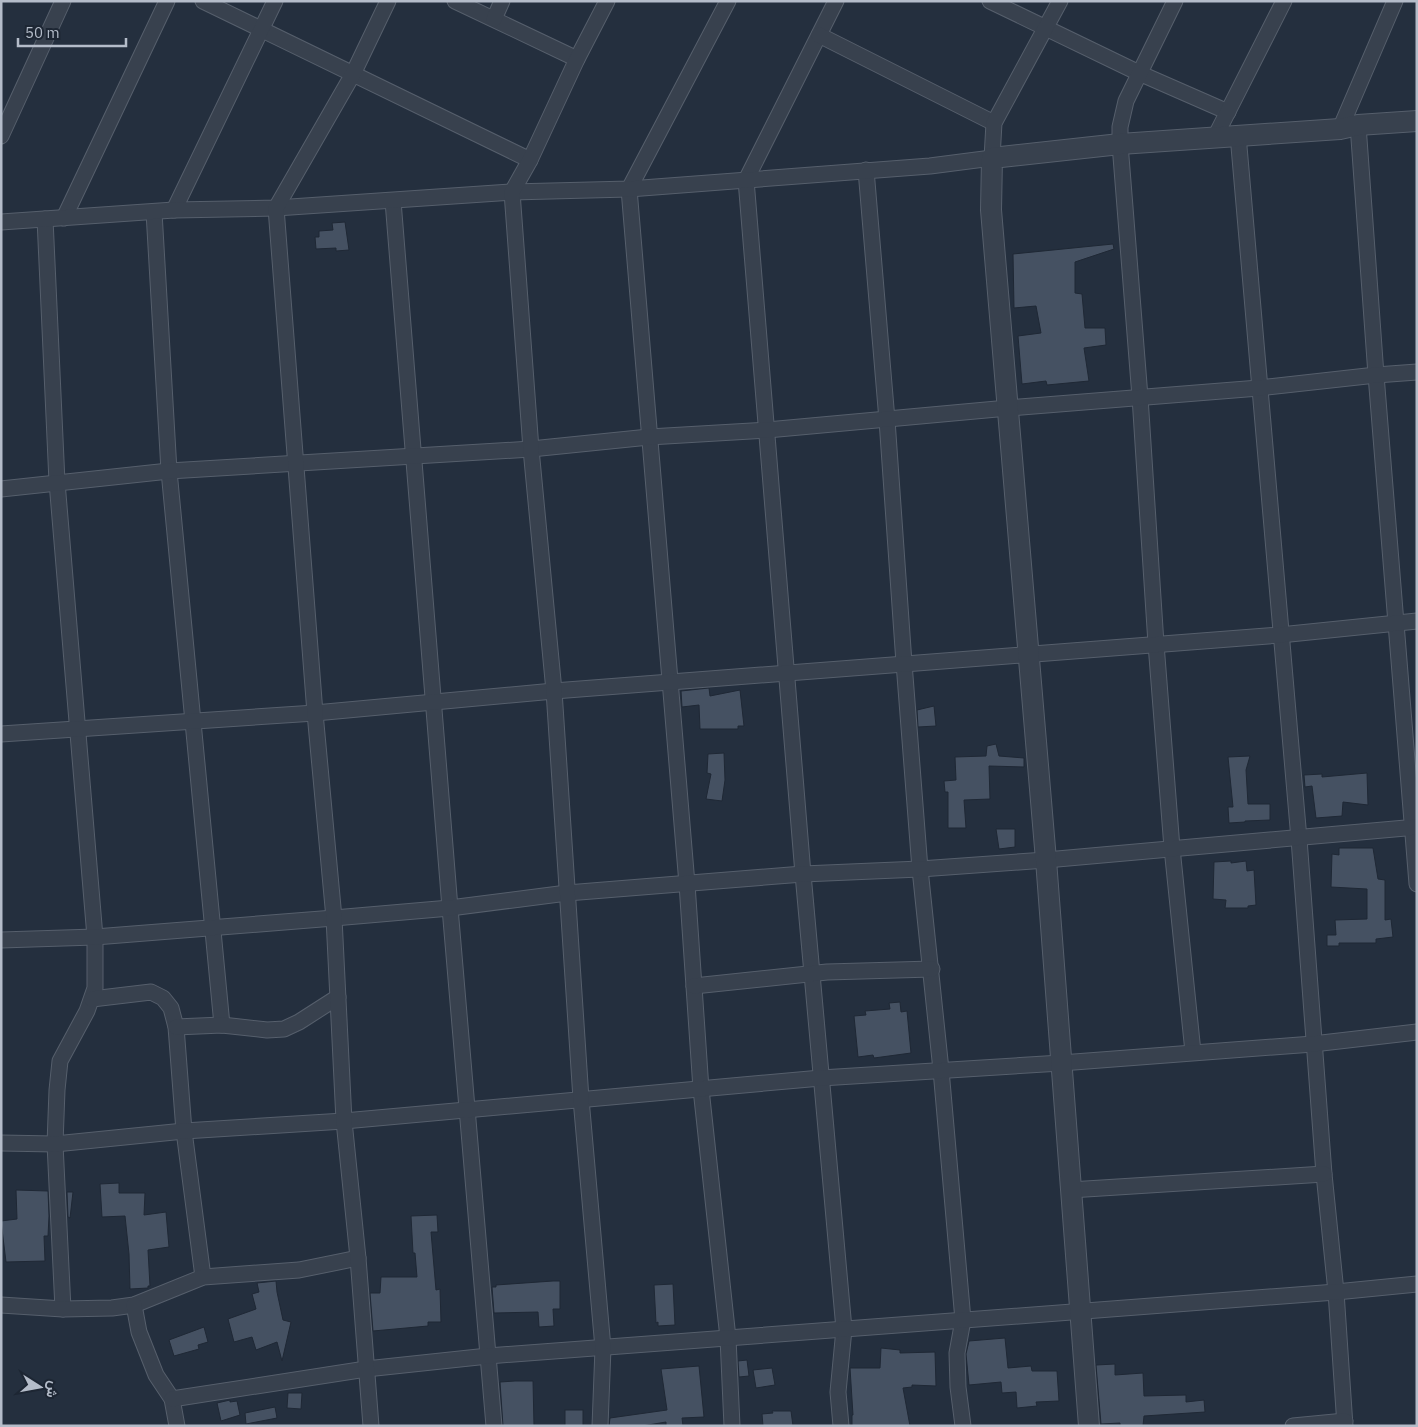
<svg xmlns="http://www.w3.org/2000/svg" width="1418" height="1427" font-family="'IBM Plex Sans',Vazirmatn,sans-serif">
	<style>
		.building { fill: #455162; stroke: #1f2835 }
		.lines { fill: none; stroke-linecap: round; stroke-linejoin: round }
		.minor-casing { stroke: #565f6c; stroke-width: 17 }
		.tertiary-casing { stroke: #565f6c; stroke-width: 22 }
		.minor { stroke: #38414e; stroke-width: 15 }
		.tertiary { stroke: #38414e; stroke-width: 20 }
	</style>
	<rect width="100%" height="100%" fill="#242f3e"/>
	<g class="building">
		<path d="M345 222 349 250 336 251V248L316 249 315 237H319V231L333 230 332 223Z"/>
		<path d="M1113 244 1114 249 1075 262V293L1082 294 1085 328H1105L1106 345 1084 348 1089 381 1047 385 1046 381 1022 384 1018 336 1041 333 1036 306 1014 308 1013 254Z"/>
		<path d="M709 688 710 696 740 690 744 726H738V729H700L699 705 682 707 681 691Z"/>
		<path d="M934 706 936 726 918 727 917 710Z"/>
		<path d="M996 744 999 756 1024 758V767L989 766 990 799 964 800 966 828H948V792H945L944 781 956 780 955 757 986 756 987 746Z"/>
		<path d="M724 753 725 780 722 801 706 799 711 774 707 773 708 754Z"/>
		<path d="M1250 756 1246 770 1248 804H1270V820L1245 821V822L1229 823 1228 807H1233L1228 757Z"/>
		<path d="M1367 773 1368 805 1343 802 1342 816 1316 818 1312 786 1305 787 1304 775 1322 774V777Z"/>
		<path d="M996 829H1015V847L999 849Z"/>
		<path d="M1339 848H1373L1378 879 1385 880V920L1391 919 1393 937 1376 939V943H1339V946H1327V935H1336L1335 920 1367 919V889L1331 887 1332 854 1339 855Z"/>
		<path d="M1231 861V863L1246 861 1247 871 1254 870 1256 905 1248 906V908H1225L1226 900 1213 899 1214 862Z"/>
		<path d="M900 1002 901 1012 907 1011 911 1053 874 1058 873 1055 858 1057 854 1016 866 1015 865 1011 890 1009 889 1003Z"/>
		<path d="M119 1183V1193H145L144 1215 166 1212 169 1247 148 1250 150 1286H148V1288L130 1289 129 1254 125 1216 102 1217 100 1184Z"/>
		<path d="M16 1190 48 1191 49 1216 48 1236H44L45 1261 6 1262 1 1221 17 1219Z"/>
		<path d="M67 1192H73L70 1218 68 1217Z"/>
		<path d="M437 1215 438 1232H431L436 1290 440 1289 441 1322H428V1326L373 1331 370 1293H380L381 1277H417L415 1253H413L411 1216Z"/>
		<path d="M276 1281 277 1292 283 1320 291 1322 282 1361 277 1342 256 1350 252 1337 234 1342 228 1319 256 1309 252 1294 259 1292 257 1283Z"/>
		<path d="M553 1281H560V1309H553L554 1326 539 1327 538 1312 494 1313 492 1287H496V1285Z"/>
		<path d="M673 1284 675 1325 658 1326V1322L656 1323 654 1285Z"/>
		<path d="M204 1327 208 1342 198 1345 199 1349 174 1356 169 1340Z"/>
		<path d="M1005 1338 1008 1368 1031 1366 1032 1371H1057L1059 1401 1036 1402 1037 1406 1017 1408 1016 1392 1002 1393 1001 1382 969 1385 966 1354 969 1341Z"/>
		<path d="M881 1348 900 1350V1353L935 1352 936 1386 912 1385V1387L903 1388 910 1426H852V1415H853L850 1368H880Z"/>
		<path d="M747 1360 749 1376 739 1377 738 1361Z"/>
		<path d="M1115 1364V1375L1143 1373 1144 1396 1186 1395V1402L1204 1400 1205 1412 1144 1416 1143 1426H1120V1423L1101 1424 1096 1365Z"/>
		<path d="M699 1366 704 1417 682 1418 683 1426H666V1422L642 1426H609L610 1418 667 1410 661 1369Z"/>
		<path d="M772 1368 775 1385 756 1388 753 1370Z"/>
		<path d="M515 1381H533L534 1426H503L500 1382Z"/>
		<path d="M288 1393H302L301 1409 287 1408Z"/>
		<path d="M230 1400V1402L237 1401 240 1415 221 1421 217 1403Z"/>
		<path d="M275 1407 277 1418 246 1424 245 1413Z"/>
		<rect x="565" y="1410" width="18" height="16"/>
		<path d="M772 1411H791L793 1426H763L762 1414 773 1413Z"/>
	</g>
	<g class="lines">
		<g class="minor-casing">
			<g id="minor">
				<path d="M203 1 530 160"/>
				<path d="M455 1 577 59"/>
				<path d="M728 1 629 189 687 884 701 1089 728 1338 732 1426"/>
				<path d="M836 1 746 180 803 874 844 1329 838 1392 841 1426"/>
				<path d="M990 1 1139 73 1228 112"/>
				<path d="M1175 1 1126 101 1120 127V144L1140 397 1156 644 1172 848 1193 1052"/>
				<path d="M494 19 502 1"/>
				<path d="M819 35 994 123"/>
				<path d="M1358 125 1376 375 1417 884"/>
				<path d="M1340 129 1395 1"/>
				<path d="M1238 135 1299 839 1324 1174 1336 1292 1345 1426"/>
				<path d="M1 136 63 1"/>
				<path d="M1215 137 1284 1"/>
				<path d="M866 170 887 420 904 663 920 869 941 1070 963 1320 957 1353 958 1387 963 1426"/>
				<path d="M393 201 450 908 494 1426"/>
				<path d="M174 210 275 1"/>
				<path d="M154 212 169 471 222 1025"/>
				<path d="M64 218 167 1"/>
				<path d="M45 219 57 482 95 937V988L87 1011 60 1061 57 1090 55 1144 63 1309"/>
				<path d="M1 222 174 210 276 208 512 192 629 189 930 166 992 158 994 123 1060 1"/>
				<path d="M1 489 169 471 531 449 649 437 767 430 1008 408 1259 388 1376 375 1417 372"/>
				<path d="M1 734 315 713 554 691 1280 635 1417 621"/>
				<path d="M1 940 95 937 334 918 450 908 567 893 803 874 920 869 1046 860 1417 827"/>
				<path d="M694 986 827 972 932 969"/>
				<path d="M92 999 151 992 163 998 171 1008 176 1027 184 1131 203 1277"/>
				<path d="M176 1027 222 1025 267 1030 284 1029 299 1022 338 997"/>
				<path d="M1 1143 55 1144 184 1131 344 1121 821 1078 1061 1063 1313 1044 1417 1032"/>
				<path d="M1070 1190 1324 1174"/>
				<path d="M1 1305 63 1309 112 1308 134 1305 203 1277 299 1270 358 1258"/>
				<path d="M134 1305 139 1332 156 1375 172 1399 177 1426"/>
				<path d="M172 1399 366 1369 488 1356 1336 1292 1417 1284"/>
				<path d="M371 1426 358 1258 344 1121 334 918 315 713 276 208 353 74 388 1"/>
				<path d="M600 1426 603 1348 581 1099 554 691 531 449 512 192 530 160 577 59 607 1"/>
				<path d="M1293 1426 1345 1421"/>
			</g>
		</g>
		<g class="tertiary-casing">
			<path id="tertiary" d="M1089 1426 1046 860 991 210 992 158 1120 144 1340 129 1358 125 1417 121"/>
		</g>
		<use href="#minor" class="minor"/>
		<use href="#tertiary" class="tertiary"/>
	</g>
	<rect width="1418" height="1427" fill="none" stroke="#b4bcc9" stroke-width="5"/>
	<g transform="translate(40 1387) rotate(101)" stroke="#1d2633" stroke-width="4" paint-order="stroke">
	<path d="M0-4L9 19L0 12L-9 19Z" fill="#b4bcc9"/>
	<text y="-8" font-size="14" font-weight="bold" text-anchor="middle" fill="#b4bcc9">ش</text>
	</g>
	<path d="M18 38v8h108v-8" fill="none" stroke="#b4bcc9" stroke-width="2.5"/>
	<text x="25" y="38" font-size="15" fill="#b4bcc9" stroke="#1d2633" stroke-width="4" paint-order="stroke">50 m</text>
</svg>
